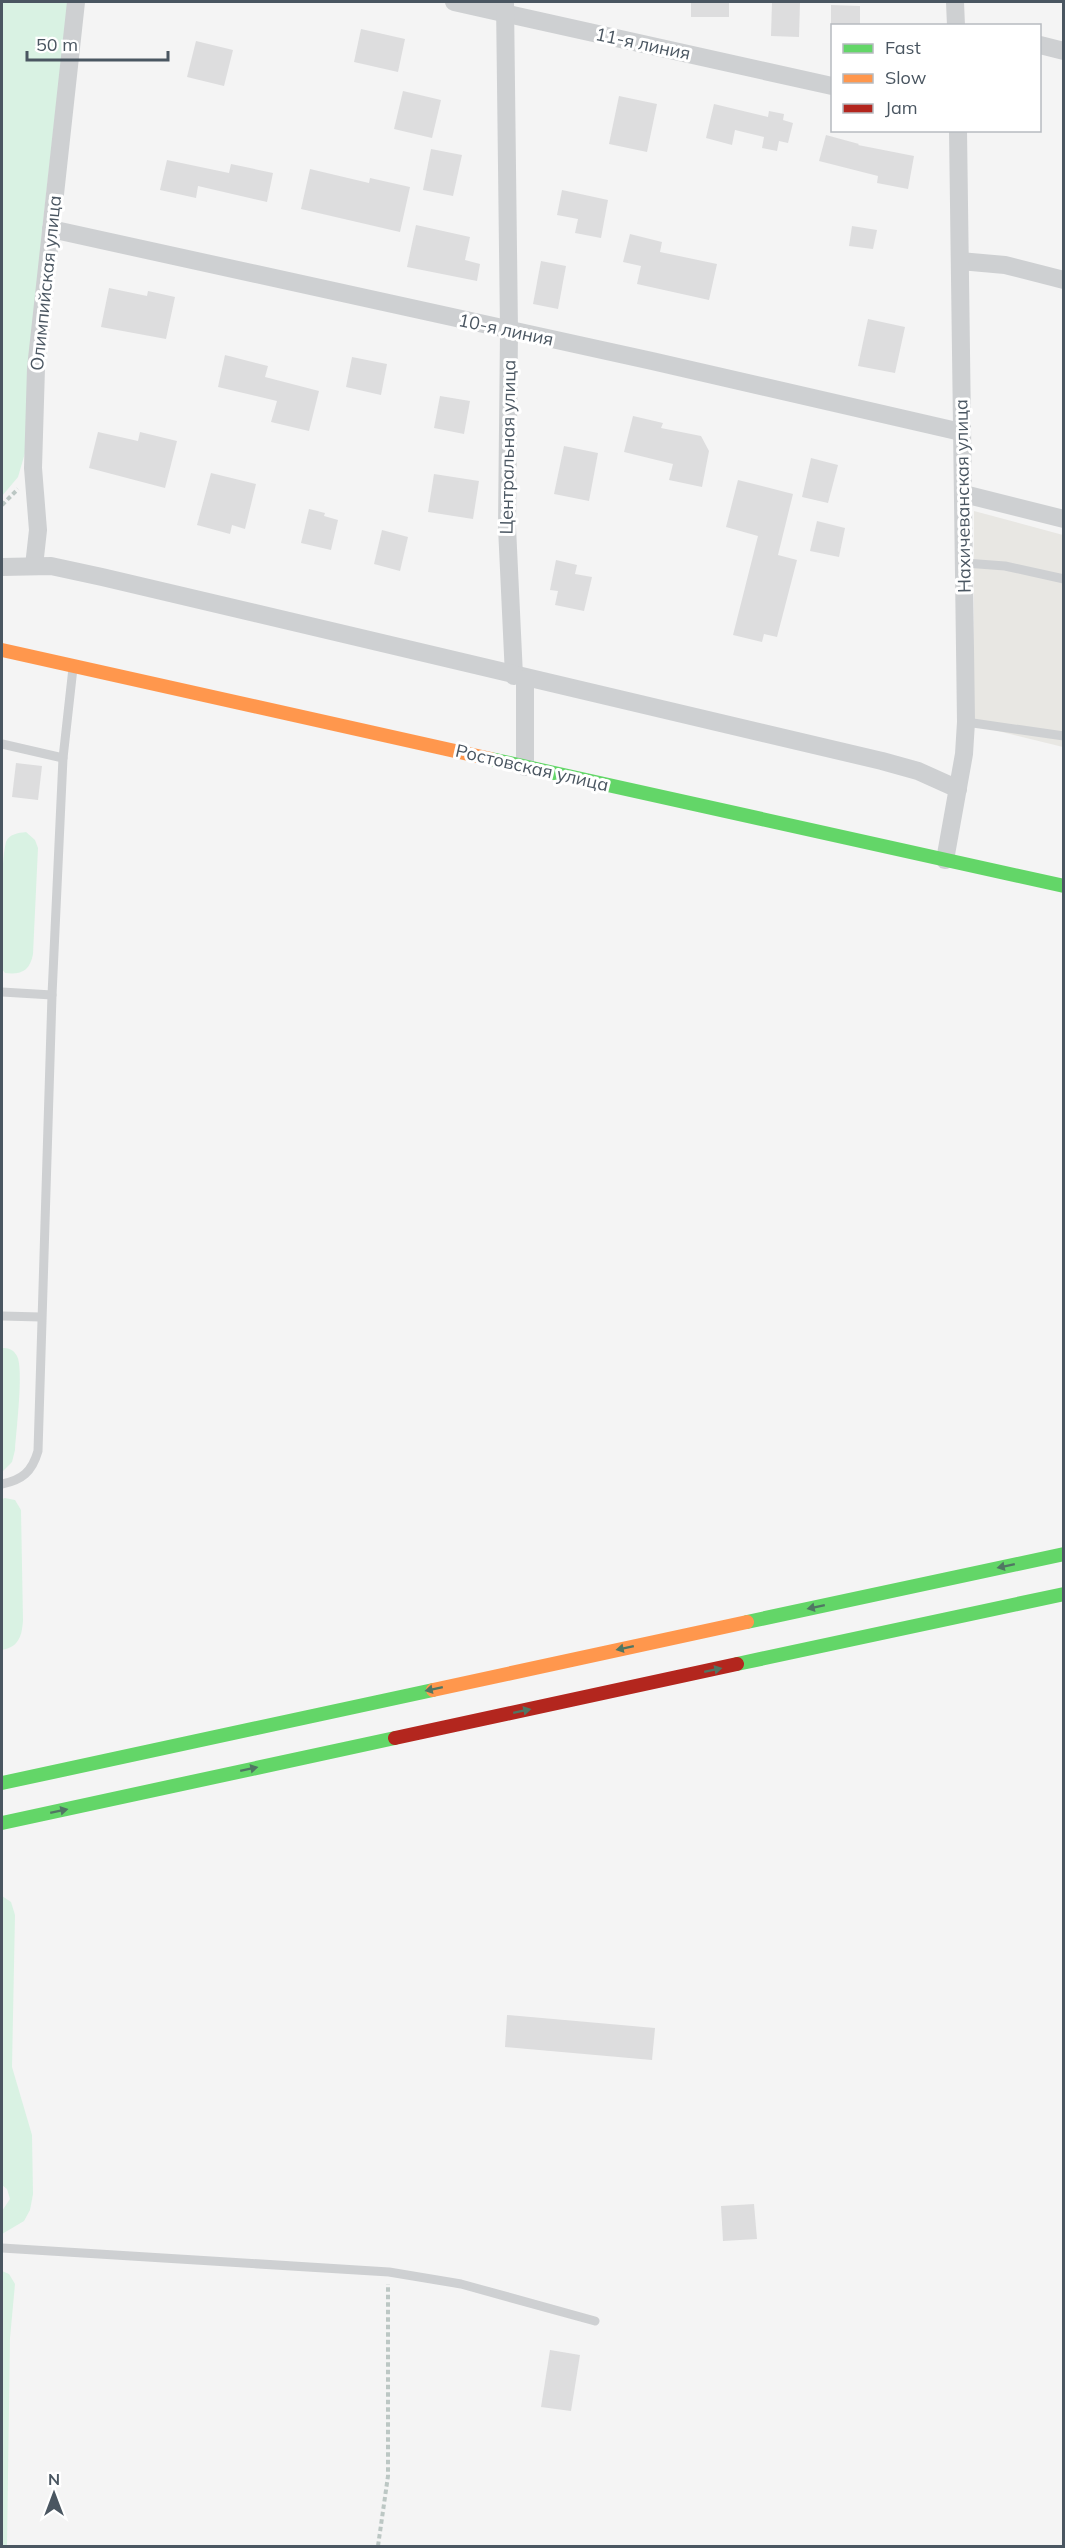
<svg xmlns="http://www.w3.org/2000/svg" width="1065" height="2548" font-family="Mulish,sans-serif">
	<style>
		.commercial { fill: #e8e7e3 }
		.green { fill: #d9f2e3 }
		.building { fill: #ddddde }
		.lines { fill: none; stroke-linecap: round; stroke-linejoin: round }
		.path { stroke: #bcc7c4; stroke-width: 4; stroke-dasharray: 4.5 3; stroke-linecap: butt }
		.lane { stroke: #ced0d2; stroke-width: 9 }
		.street { stroke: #ced0d2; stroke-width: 18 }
		.fast { stroke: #63d668; stroke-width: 14 }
		.slow { stroke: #ff974d; stroke-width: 14 }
		.jam { stroke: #b3261e; stroke-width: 14 }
		.oneway { fill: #507663 }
		.labels { text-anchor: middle; stroke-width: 6; stroke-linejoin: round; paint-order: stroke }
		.street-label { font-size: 18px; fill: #4a5661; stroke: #fff }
	</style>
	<rect width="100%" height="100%" fill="#f4f4f4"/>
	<path class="commercial" d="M974 511 1063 535V747L974 725Z"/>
	<g class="green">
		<path d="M2 2H68L42 231 25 453 18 477 2 496Z"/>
		<path d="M26 832 35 840 38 848 33 954C30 971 21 975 5 973L2 969C1 940 0 865 6 842 9 834 18 833 26 832Z"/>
		<path d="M2 1348C9 1348 13 1349 17 1356 24 1369 16 1432 15 1450L12 1462 2 1472Z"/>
		<path d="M5 1498 15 1500 21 1510 23 1620C22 1637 18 1647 2 1650V1499Z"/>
		<path d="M2 1896 11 1902 15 1915 12 2067 32 2135 33 2194 30 2210 24 2221 2 2234V2211L10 2199 7 2189 2 2185Z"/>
		<path d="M2 2271 9 2274 15 2284 10 2338 7 2546H2Z"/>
	</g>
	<g class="building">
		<rect x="691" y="2" width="38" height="15"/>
		<path d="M772 2H800L799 37 771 36Z"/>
		<path d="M831 5 860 6V26H831Z"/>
		<path d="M361 29 405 39 398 72 354 62Z"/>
		<path d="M196 41 233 50 224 86 187 77Z"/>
		<path d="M403 91 441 100 432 138 394 129Z"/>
		<path d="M619 96 657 104 647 152 609 144Z"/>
		<path d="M714 104 768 117 769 111 784 114 783 120 793 123 788 143 779 141 777 151 762 148 764 137 735 130 732 145 706 138Z"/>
		<path d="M826 135 859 144 858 145 914 156 908 189 877 183 878 176 819 161Z"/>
		<path d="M431 149 462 155 453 196 423 190Z"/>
		<path d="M167 160 229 173 231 164 273 173 267 202 198 186 196 198 160 190Z"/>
		<path d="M310 169 369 183 370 178 410 187 400 232 301 209Z"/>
		<path d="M562 190 608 200 601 238 575 233 578 219 557 215Z"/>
		<path d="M416 225 470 237 465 260 480 264 477 281 407 267Z"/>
		<path d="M852 226 877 230 873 249 849 246Z"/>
		<path d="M630 234 662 242 660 252 717 264 709 300 637 284 641 266 623 262Z"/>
		<path d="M541 261 566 266 558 309 533 304Z"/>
		<path d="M109 288 147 296 148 291 175 297 166 339 101 327Z"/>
		<path d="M868 319 905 327 895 373 858 366Z"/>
		<path d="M225 355 268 366 265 377 319 391 309 431 271 422 277 401 218 387Z"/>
		<path d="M352 357 387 364 381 395 346 387Z"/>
		<path d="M440 396 470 401 464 434 434 428Z"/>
		<path d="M633 416 663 423 661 428 701 436 709 451 702 487 669 480 673 464 624 452Z"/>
		<path d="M98 432 138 441 140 432 177 441 165 488 89 468Z"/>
		<path d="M564 446 598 453 589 501 554 494Z"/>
		<path d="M811 458 838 465 828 503 802 497Z"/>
		<path d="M211 473 256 484 245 529 232 525 230 534 197 525Z"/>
		<path d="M434 474 479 481 473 519 428 512Z"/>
		<path d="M738 480 793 494 778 555 797 560 777 637 764 634 762 642 733 635 758 536 726 527Z"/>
		<path d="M309 509 325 513 324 516 338 520 331 550 301 543Z"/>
		<path d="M817 521 845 528 839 557 810 551Z"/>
		<path d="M382 530 408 537 400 571 374 564Z"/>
		<path d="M556 560 577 565 575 574 592 577 584 611 555 605 558 591 550 590Z"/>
		<path d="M16 763 42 766 38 800 12 797Z"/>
		<path d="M507 2015 655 2028 652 2060 505 2047Z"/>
		<path d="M754 2204 757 2239 723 2241 721 2206Z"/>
		<path d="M550 2350 580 2355 571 2411 541 2407Z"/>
	</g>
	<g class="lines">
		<g class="path">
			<path d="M2 505 18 489"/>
			<path d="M378 2546 388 2476V2284"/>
		</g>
		<g class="lane">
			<path d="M965 563 1005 566 1064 579"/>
			<path d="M966 722 1064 736"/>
			<path d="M2 744 63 758"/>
			<path d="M2 992 52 995"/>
			<path d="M2 1316 41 1317"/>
			<path d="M2 1484C22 1480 32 1472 38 1451L52 995 63 758 73 668"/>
			<path d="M2 2248 389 2272 461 2284 595 2321"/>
		</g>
		<g class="street">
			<path d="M454 2 832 86"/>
			<path d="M505 2 509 331 507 527 514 676"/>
			<path d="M955 2 956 26"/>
			<path d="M1040 45 1064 51"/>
			<path d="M51 229 652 361 961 432"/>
			<path d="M960 261 1005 265 1064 280"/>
			<path d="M964 494 1064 519"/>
			<path d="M34 566 38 530 33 468 36 368 76 2"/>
			<path d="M2 567 51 566 102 577 882 761 918 771 958 789"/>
			<path d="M525 767V679"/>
			<path d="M945 860 964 754 966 722 958 130"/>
		</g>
		<g class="fast">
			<path d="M491 759 1064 886"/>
			<path d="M747 1622 1064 1554"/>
			<path d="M737 1664 1064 1594"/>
			<path d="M2 1783 433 1690"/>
			<path d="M2 1823 395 1738"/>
		</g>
		<g class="slow">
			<path d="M2 650 491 759"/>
			<path d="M433 1690 747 1622"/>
		</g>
		<path class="jam" d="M395 1738 737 1664"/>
	</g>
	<defs><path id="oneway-solid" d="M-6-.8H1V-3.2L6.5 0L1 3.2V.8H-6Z" transform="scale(1.5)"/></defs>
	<g class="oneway">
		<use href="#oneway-solid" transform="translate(1006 1566) rotate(168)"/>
		<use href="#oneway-solid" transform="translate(816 1607) rotate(168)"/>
		<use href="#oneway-solid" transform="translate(625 1648) rotate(168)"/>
		<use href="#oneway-solid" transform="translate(713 1670) rotate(-12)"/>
		<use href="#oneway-solid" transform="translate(434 1689) rotate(168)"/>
		<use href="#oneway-solid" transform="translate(522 1711) rotate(-12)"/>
		<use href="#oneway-solid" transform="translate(249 1769) rotate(-12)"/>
		<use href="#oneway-solid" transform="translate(59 1811) rotate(-12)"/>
	</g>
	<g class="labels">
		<g class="street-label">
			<text transform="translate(643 44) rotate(12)" y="6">11-я линия</text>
			<text transform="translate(46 283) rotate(-84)" y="6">Олимпийская улица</text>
			<text transform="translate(506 330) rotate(12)" y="6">10-я линия</text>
			<text transform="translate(508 447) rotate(-89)" y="6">Центральная улица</text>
			<text transform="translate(963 496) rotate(-91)" y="6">Нахичеванская улица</text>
			<text transform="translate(532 768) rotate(13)" y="6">Ростовская улица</text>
		</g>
	</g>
	<rect width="1065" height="2548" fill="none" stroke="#4a5661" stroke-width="6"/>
	<rect x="831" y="24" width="210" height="108" fill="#ffffff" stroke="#b7bbc0" stroke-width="1.5"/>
	<rect x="843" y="44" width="30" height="9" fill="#63d668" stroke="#b7bbc0" stroke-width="1.5"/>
	<text x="885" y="54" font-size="18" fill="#4a5661">Fast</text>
	<rect x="843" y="74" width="30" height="9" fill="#ff974d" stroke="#b7bbc0" stroke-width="1.5"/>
	<text x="885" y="84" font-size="18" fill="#4a5661">Slow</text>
	<rect x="843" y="104" width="30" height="9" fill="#b3261e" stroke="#b7bbc0" stroke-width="1.5"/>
	<text x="885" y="114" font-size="18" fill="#4a5661">Jam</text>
	<g transform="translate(54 2494)" stroke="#ffffff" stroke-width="4.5" paint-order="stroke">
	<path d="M0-4.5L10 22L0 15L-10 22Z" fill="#4a5661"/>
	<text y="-9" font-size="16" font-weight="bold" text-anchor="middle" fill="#4a5661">N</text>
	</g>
	<path d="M27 51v9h141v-9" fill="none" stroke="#4a5661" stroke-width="3"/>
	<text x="36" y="51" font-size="18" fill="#4a5661" stroke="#ffffff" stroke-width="4.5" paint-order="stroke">50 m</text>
</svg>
